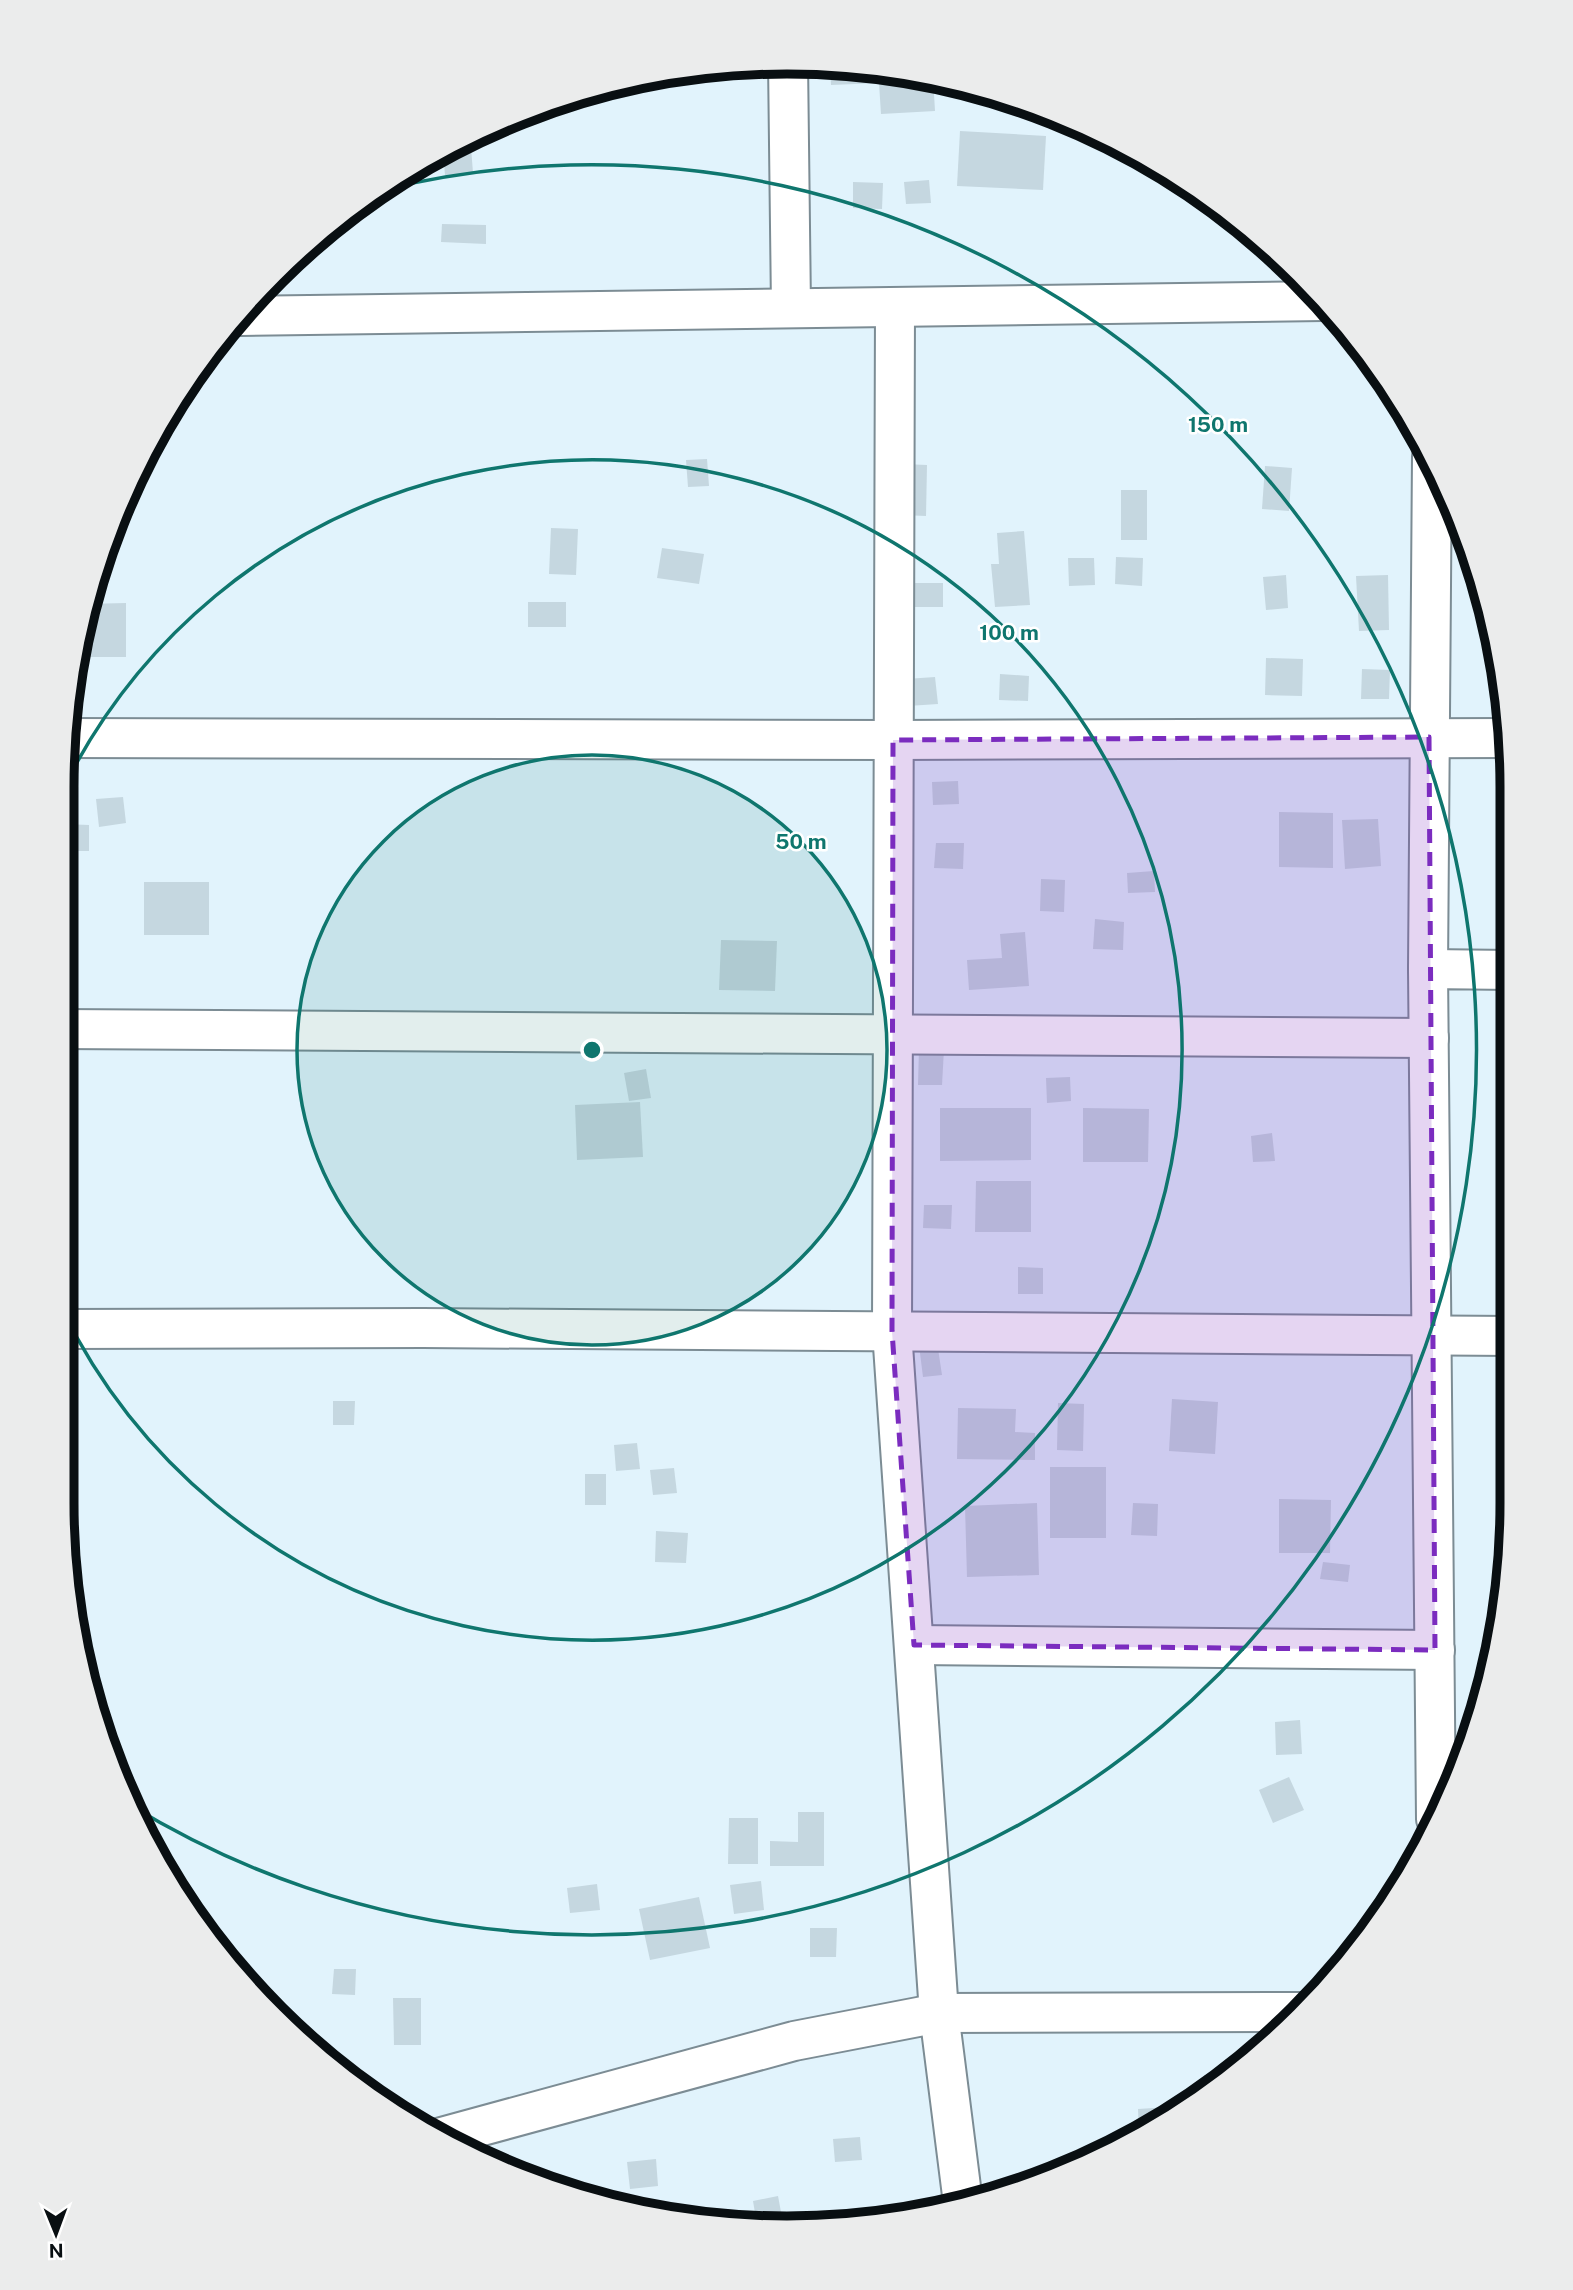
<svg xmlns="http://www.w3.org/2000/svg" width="1573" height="2290" font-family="'Public Sans',sans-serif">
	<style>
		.building { fill: #c5d7e0 }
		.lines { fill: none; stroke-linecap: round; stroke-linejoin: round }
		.minor-casing { stroke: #7c8c94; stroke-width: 42 }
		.minor { stroke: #fff; stroke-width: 38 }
		.marked { fill: #7b2cbf; fill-opacity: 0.2; stroke: #7b2cbf; stroke-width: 5; stroke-dasharray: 14 9; stroke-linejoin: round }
		.ring { fill: none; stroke: #0f766e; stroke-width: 3.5 }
		.rim { fill: none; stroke: #090f12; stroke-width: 9 }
		.centre { fill: #0f766e; stroke: #fff; stroke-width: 3.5 }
		.ring-label { font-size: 21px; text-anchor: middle; font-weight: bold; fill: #0f766e; stroke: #fff; stroke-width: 5; stroke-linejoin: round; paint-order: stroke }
	</style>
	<rect width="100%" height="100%" fill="#e1f3fc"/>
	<g class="building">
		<path d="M830 66 933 77 935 111 881 114 879 83 831 85Z"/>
		<path d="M960 131 1046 136 1043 190 957 186Z"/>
		<path d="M471 147 473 173 445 175 443 152Z"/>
		<path d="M1176 176 1190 184 1194 187 1177 188Z"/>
		<path d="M929 180 931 203 906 204 904 182Z"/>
		<path d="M853 182 883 183 882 209 853 208Z"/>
		<path d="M442 224 486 225V244L441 242Z"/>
		<path d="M707 459 709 486 688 487 686 460Z"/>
		<path d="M903 464 927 465 926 516 902 515Z"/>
		<path d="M1265 466 1292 468 1289 511 1262 509Z"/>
		<rect x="1121" y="490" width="26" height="50"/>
		<path d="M551 528 578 529 576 575 549 574Z"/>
		<path d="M1024 531 1030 605 995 607 991 564H999L997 533Z"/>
		<path d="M662 548 704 554 699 584 657 578Z"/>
		<path d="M1116 557 1143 558 1142 586 1115 584Z"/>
		<path d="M1068 558H1094L1095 585 1069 586Z"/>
		<path d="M1286 575 1288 608 1266 610 1263 577Z"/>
		<path d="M1388 575 1389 630 1359 631 1356 576Z"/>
		<rect x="905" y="583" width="38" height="24"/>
		<rect x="528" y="602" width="38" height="25"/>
		<path d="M126 603V657H74L86 604Z"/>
		<path d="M1266 658 1303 659 1302 696 1265 695Z"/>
		<path d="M1362 669 1390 670 1389 699H1361Z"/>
		<path d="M1000 674 1029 676 1028 701 999 700Z"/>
		<path d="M935 677 938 704 908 706 906 679Z"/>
		<path d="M958 781 959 804 933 805 932 782Z"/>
		<path d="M123 797 126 823 99 827 96 799Z"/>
		<path d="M1279 812 1333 813V868L1279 867Z"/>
		<path d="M1378 819 1381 866 1345 869 1342 820Z"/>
		<path d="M64 824 89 825V851H64Z"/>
		<path d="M936 843H964L963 869 934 868Z"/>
		<path d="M1154 871 1155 892 1128 893 1127 873Z"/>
		<path d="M1041 879 1065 880 1064 912 1040 911Z"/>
		<rect x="144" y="882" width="65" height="53"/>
		<path d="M1095 919 1124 922 1123 950 1093 949Z"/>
		<path d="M1025 932 1029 986 969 990 967 960 1002 958 1000 934Z"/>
		<path d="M721 940 777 941 775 991 719 990Z"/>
		<path d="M919 1049H944L942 1085H918Z"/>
		<path d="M646 1069 651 1098 629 1101 624 1073Z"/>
		<path d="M1070 1077 1071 1101 1047 1103 1046 1078Z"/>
		<path d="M640 1102 643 1157 577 1160 575 1105Z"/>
		<path d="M940 1108H1031V1160L940 1161Z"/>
		<path d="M1083 1108 1149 1109 1148 1162H1083Z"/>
		<path d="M1272 1133 1275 1161 1253 1162 1251 1136Z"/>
		<path d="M976 1181H1031V1232H975Z"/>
		<path d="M924 1205H952L951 1229 923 1228Z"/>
		<path d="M1018 1267 1043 1268V1294H1018Z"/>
		<path d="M937 1342 942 1375 923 1377 919 1345Z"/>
		<path d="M1172 1399 1218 1402 1215 1454 1169 1451Z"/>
		<path d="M333 1401H355L354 1425H333Z"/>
		<path d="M1058 1403 1084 1404 1083 1451 1057 1450Z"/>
		<path d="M958 1408 1016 1409 1015 1432 1035 1433V1460L957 1459Z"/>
		<path d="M637 1443 640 1469 616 1471 614 1445Z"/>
		<rect x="1050" y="1467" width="56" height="71"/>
		<path d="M674 1468 677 1493 653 1495 650 1470Z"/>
		<rect x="585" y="1474" width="21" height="31"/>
		<path d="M1279 1499 1331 1500 1330 1553H1279Z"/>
		<path d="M1037 1503 1039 1575 967 1577 965 1506Z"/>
		<path d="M1133 1503 1158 1504 1157 1536 1131 1535Z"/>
		<path d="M656 1531 688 1533 686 1563 655 1562Z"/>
		<path d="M1323 1562 1350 1565 1348 1582 1320 1579Z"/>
		<path d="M1300 1720 1302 1754 1276 1755 1275 1722Z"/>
		<path d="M1289 1777 1304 1810 1273 1823 1259 1790Z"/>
		<path d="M798 1812H824V1866H770V1841L798 1842Z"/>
		<path d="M729 1818H758V1864H728Z"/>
		<path d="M761 1881 764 1910 734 1914 730 1885Z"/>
		<path d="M597 1884 600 1910 570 1913 567 1888Z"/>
		<path d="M699 1897 710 1948 650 1960 639 1909Z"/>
		<path d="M810 1928H837L836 1957H810Z"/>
		<path d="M334 1969H356L355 1995 332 1994Z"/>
		<path d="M393 1998H421V2045H394Z"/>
		<path d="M1204 2075 1231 2076 1203 2094Z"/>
		<path d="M1184 2106 1139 2134 1138 2109Z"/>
		<path d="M860 2137 862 2160 835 2162 833 2139Z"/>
		<path d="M656 2159 658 2186 630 2189 627 2162Z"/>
		<path d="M778 2196 783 2223 757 2225 753 2201Z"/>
		<path d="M631 2203H658V2213L631 2206Z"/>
		<path d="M676 2209 741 2210V2224L692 2223 676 2218Z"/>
	</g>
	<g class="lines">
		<g class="minor-casing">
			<g id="minor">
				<path d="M788 61 791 308"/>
				<path d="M895 307 892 1331 939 2013 963 2203"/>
				<path d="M241 316 1323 301"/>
				<path d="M66 738 893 740 1507 738"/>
				<path d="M1428 969 1432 457"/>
				<path d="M61 1029 1429 1038"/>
				<path d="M61 1329 423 1328 1512 1336"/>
				<path d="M914 1645 1435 1650"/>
				<path d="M1436 1819 1428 969 1512 970"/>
				<path d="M438 2138 794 2041 939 2013 1303 2012"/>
			</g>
		</g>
		<use href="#minor" class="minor"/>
	</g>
	<path class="marked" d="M1429 737 1435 1650 914 1645 892 1331 893 740Z"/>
	<circle cx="592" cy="1050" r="295" fill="#0f766e" fill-opacity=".12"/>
	<g class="ring">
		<circle cx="592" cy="1050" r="295"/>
		<path d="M62 791A590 590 0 1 1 62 1309"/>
		<path d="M378 191A885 885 0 1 1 130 1805"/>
	</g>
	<path d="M0 0H1573V2290H0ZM787 74H787A713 713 0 0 1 1500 787V1503A713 713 0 0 1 787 2216H787A713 713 0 0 1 74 1503V787A713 713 0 0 1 787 74Z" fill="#ebecec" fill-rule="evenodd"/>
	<path class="rim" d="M787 74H787A713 713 0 0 1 1500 787V1503A713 713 0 0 1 787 2216H787A713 713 0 0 1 74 1503V787A713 713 0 0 1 787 74Z"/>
	<circle cx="592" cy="1050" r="10" class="centre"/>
	<g class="ring-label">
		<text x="1218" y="432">150 m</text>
		<text x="1009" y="640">100 m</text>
		<text x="801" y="849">50 m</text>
	</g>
	<g transform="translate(56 2234) rotate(179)" stroke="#ffffff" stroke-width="5" paint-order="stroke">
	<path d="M0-5L12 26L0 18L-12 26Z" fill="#090f12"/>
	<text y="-10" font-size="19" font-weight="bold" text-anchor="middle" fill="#090f12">N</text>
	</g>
</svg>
